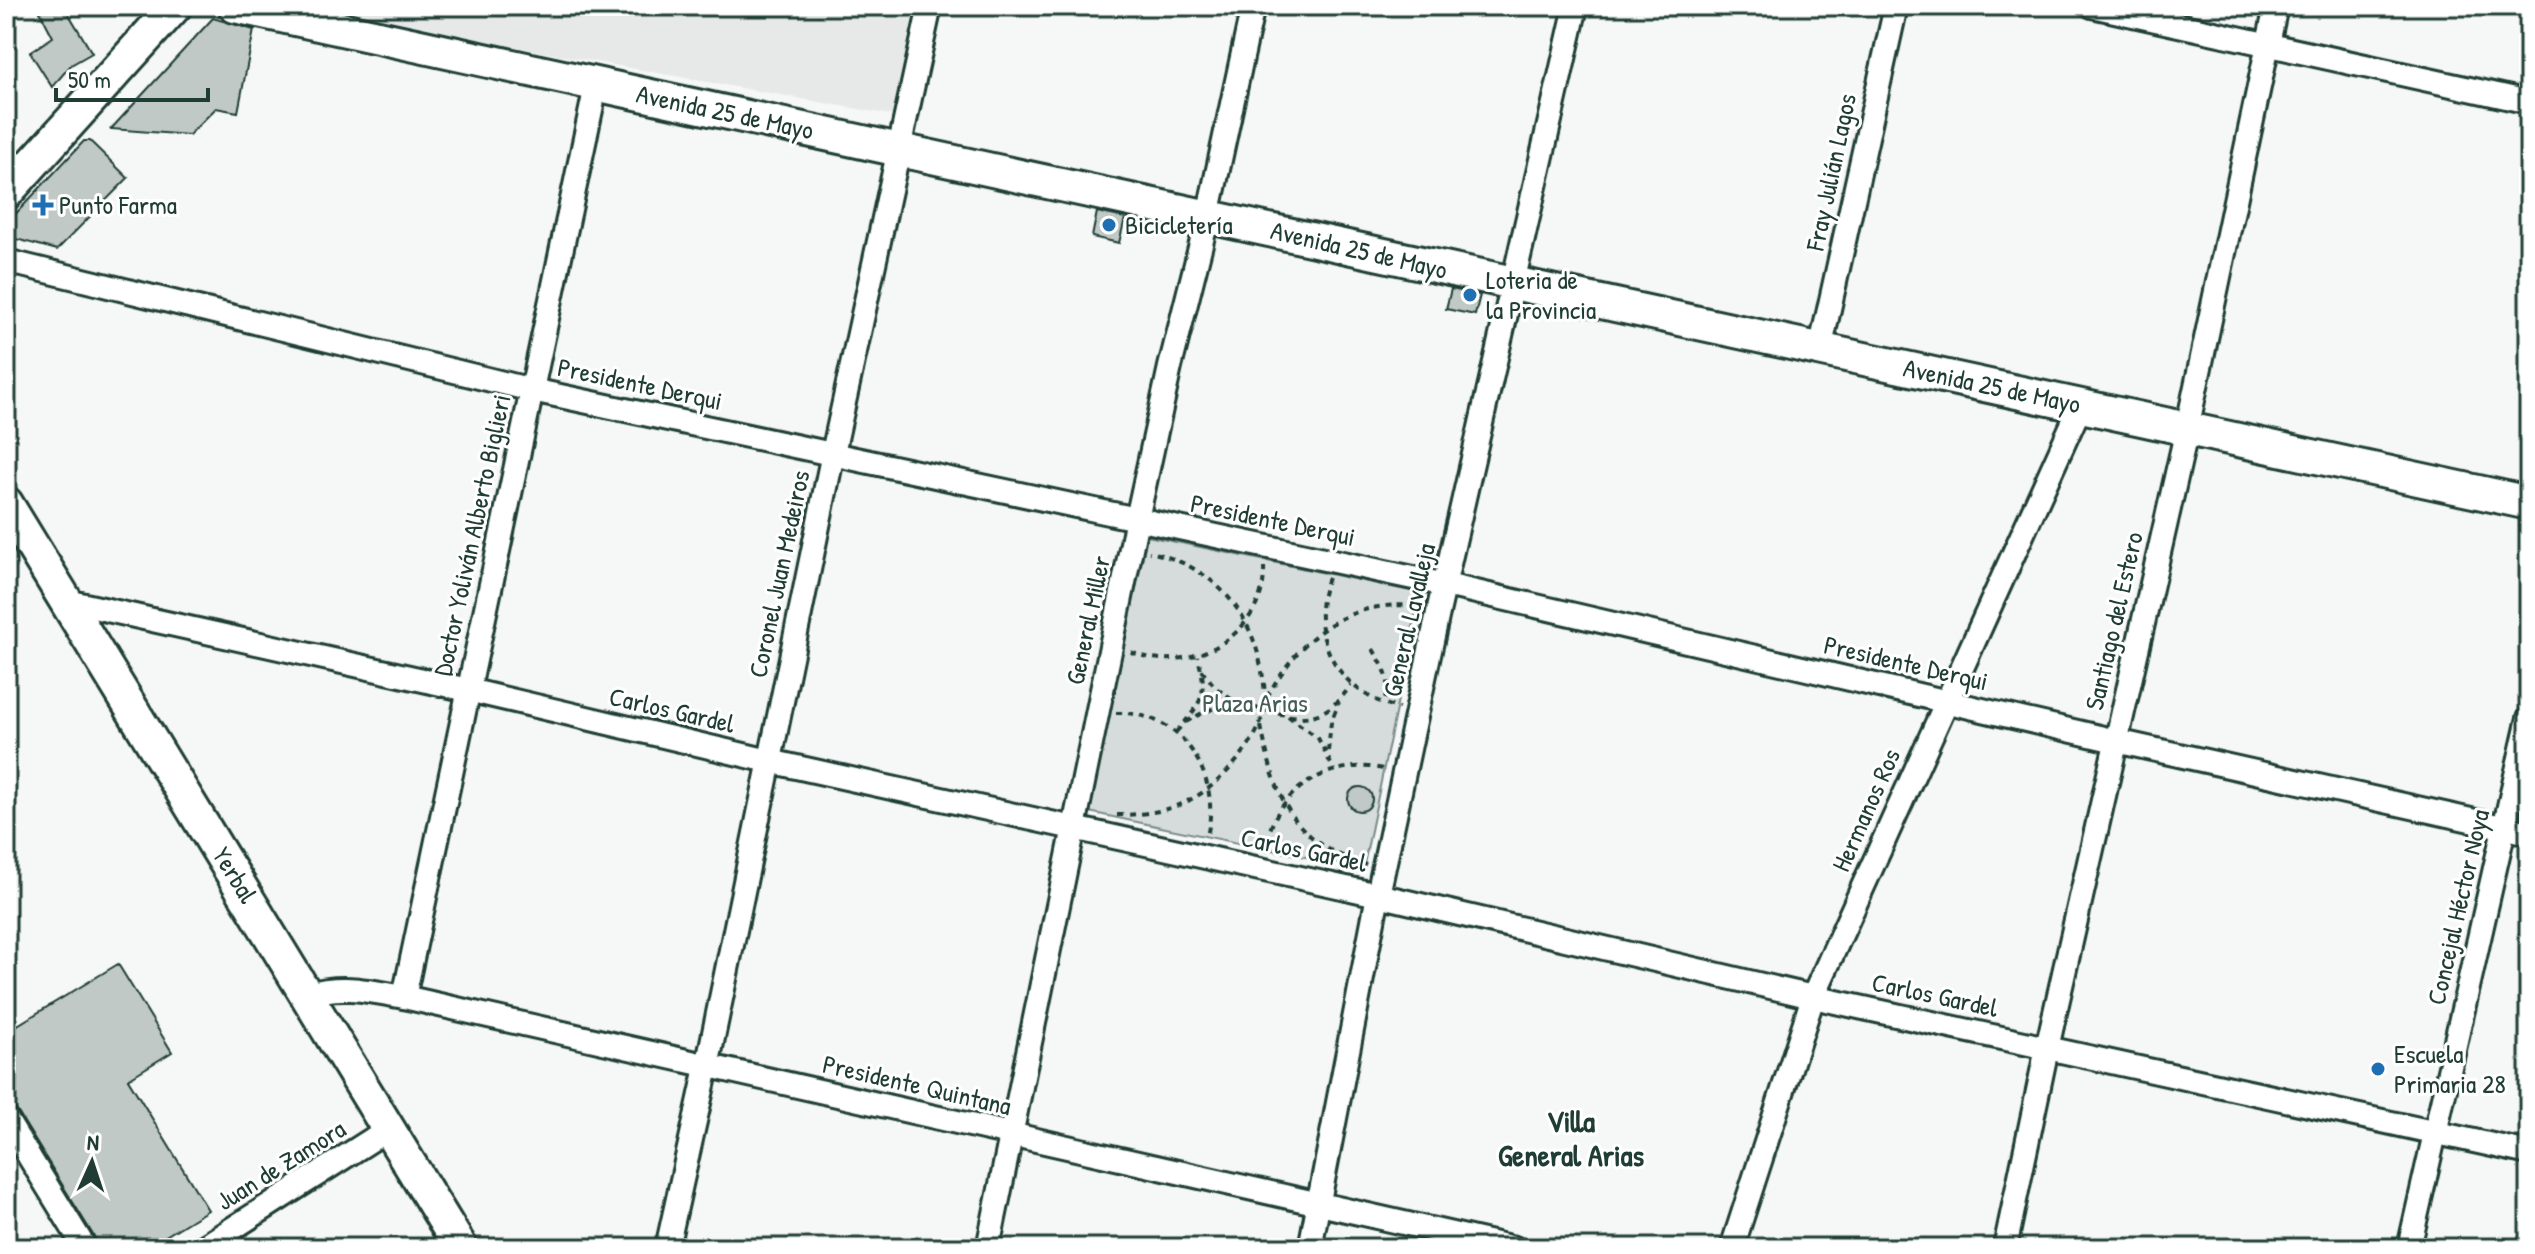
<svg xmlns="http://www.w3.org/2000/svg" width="2535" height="1254" font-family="'Patrick Hand',sans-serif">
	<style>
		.built { fill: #e6e9e8 }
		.green { fill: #d6dcdb; stroke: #7a8c88; stroke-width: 2 }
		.building { fill: #c0c9c6; stroke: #1f3d34; stroke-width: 2 }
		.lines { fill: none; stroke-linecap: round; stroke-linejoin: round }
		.street-casing { stroke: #1f3d34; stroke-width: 28 }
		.secondary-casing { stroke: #1f3d34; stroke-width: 38 }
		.path { stroke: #1f3d34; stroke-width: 4; stroke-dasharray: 6 6; stroke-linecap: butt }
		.street { stroke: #fff; stroke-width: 22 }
		.secondary { stroke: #fff; stroke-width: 32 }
		.poi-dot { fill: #1f6fb2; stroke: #fff; stroke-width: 3 }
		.labels { text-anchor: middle; stroke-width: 6; stroke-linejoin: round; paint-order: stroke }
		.street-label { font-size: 26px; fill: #1f3d34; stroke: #fff }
		.poi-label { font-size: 26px; fill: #1f3d34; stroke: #fff; text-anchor: start }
		.park-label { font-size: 26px; fill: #445d55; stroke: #fff }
		.quarter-label { font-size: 30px; font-weight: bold; fill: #1f3d34; stroke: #fff }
	</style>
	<rect width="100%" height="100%" fill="#f6f7f7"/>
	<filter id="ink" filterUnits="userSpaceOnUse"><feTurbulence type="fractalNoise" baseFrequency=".0125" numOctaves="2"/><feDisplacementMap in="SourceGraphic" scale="16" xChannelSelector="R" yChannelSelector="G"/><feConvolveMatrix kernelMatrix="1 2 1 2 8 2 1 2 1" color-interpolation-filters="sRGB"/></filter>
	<g filter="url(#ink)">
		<path class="built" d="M288 6H925L902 117Z"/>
		<path class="green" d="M1147 536 1420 593 1363 869 1089 812Z"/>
		<g class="building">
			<path d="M37 6H64L92 53 71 65 52 87 30 52 53 37Z"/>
			<path d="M213 18 254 30 238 112 216 108 189 135 111 129Z"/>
			<path d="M84 141H90L128 178 57 250 12 238 7 223Z"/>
			<path d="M1097 212 1125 218 1119 243 1092 237Z"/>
			<path d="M1451 289 1480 295 1475 315 1446 309Z"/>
			<circle cx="1360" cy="799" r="12"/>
			<path d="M118 964 172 1052 128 1079 208 1210 146 1248H101L6 1093V1032Z"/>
		</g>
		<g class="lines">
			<g class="street-casing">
				<g id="street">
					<path d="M2092 6 2529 102"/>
					<path d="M6 261 532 390 1446 585 2116 741 2529 833"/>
					<path d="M1820 350 1896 6"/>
					<path d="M67 601 468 690 769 761 1378 895 1813 997 2529 1153"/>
					<path d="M308 994C343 984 369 991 404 997L1514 1248"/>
					<path d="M404 997 596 86"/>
					<path d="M6 1119 85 1248"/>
					<path d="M202 1248 390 1128"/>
					<path d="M667 1248 707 1067 833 453 930 6"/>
					<path d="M988 1248 1137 519 1170 367 1208 216 1253 6"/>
					<path d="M1310 1248 1378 895 1439 608 1576 6"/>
					<path d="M1732 1248 1813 997 2081 405"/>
					<path d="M2005 1248 2047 1048 2187 429 2276 6"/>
					<path d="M2409 1248 2529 718"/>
				</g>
			</g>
			<g class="secondary-casing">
				<g id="secondary">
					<path d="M235 6 2529 503"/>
					<path d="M6 193 175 6"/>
					<path d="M6 503 461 1248"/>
				</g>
			</g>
			<g class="path">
				<path d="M1328 578C1305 636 1340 695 1399 708"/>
				<path d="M1373 649C1383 666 1396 685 1382 703"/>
				<path d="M1131 652C1190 677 1267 634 1264 566"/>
				<path d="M1202 670 1215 687 1239 705"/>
				<path d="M1267 697C1301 635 1347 599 1420 606"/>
				<path d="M1116 713C1183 711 1222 776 1207 836"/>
				<path d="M1288 716 1318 738 1334 770"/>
				<path d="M1186 722C1197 716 1208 709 1220 707 1277 698 1307 747 1351 685"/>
				<path d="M1261 726C1275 796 1291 842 1366 865"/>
				<path d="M1176 732C1201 704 1210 694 1197 656"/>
				<path d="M1328 751 1331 722 1339 702"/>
				<path d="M1117 815C1170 815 1205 800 1239 758 1248 747 1257 734 1261 721 1267 703 1265 686 1261 667 1250 608 1209 564 1149 552"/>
				<path d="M1266 852C1269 792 1332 755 1387 770"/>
			</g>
			<use href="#street" class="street"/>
			<use href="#secondary" class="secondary"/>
		</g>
	</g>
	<g class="poi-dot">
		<path d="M39 193h8v8h8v8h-8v8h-8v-8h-8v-8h8z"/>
		<circle cx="1109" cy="225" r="8"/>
		<circle cx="1470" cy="295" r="8"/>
		<circle cx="2378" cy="1069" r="8"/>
	</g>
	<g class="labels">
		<g class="street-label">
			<text transform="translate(725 112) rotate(12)" y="9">Avenida 25 de Mayo</text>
			<text transform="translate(1831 172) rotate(-78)" y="9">Fray Julián Lagos</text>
			<text transform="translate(1359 250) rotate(13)" y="9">Avenida 25 de Mayo</text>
			<text transform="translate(640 384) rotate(12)" y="9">Presidente Derqui</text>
			<text transform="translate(1992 386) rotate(12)" y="9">Avenida 25 de Mayo</text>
			<text transform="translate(1273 520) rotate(12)" y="9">Presidente Derqui</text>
			<text transform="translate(472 535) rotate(-78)" y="9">Doctor Yoliván Alberto Biglieri</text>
			<text transform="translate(779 574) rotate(-78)" y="9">Coronel Juan Medeiros</text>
			<text transform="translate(1088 620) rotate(-78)" y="9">General Miller</text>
			<text transform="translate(1409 620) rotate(-77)" y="9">General Lavalleja</text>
			<text transform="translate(2114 621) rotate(-77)" y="9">Santiago del Estero</text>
			<text transform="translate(1906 663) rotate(13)" y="9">Presidente Derqui</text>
			<text transform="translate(672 710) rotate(13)" y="9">Carlos Gardel</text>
			<text transform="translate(1866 810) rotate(-66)" y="9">Hermanos Ros</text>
			<text transform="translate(1304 850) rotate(12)" y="9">Carlos Gardel</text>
			<text transform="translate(235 875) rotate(58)" y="9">Yerbal</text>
			<text transform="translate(2458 907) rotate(-77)" y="9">Concejal Héctor Noya</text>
			<text transform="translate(1935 995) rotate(12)" y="9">Carlos Gardel</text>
			<text transform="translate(917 1085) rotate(13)" y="9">Presidente Quintana</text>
			<text transform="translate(281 1165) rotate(-32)" y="9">Juan de Zamora</text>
		</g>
		<g class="poi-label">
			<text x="59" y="214">Punto Farma</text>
			<text x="1125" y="234">Bicicletería</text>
			<text x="1486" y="289">Loteria de<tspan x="1486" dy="30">la Provincia</tspan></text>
			<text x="2394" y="1063">Escuela<tspan x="2394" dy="30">Primaria 28</tspan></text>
		</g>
		<g class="park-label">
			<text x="1255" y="712">Plaza Arias</text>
		</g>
		<g class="quarter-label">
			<text x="1571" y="1132">Villa<tspan x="1571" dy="34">General Arias</tspan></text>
		</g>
	</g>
	<rect width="2535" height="1254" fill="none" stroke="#fff" stroke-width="32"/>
	<rect x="16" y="16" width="2503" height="1222" fill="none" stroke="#1f3d34" stroke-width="3" filter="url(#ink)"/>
	<g transform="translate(92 1162) rotate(3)" stroke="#ffffff" stroke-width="6" paint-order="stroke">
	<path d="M0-6L14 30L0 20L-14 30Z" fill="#1f3d34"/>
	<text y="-12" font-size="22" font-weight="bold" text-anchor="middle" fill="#1f3d34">N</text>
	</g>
	<path d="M56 88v12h152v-12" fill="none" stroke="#1f3d34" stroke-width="4"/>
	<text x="68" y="88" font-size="24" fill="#1f3d34" stroke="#ffffff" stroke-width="6" paint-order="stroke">50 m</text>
</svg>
